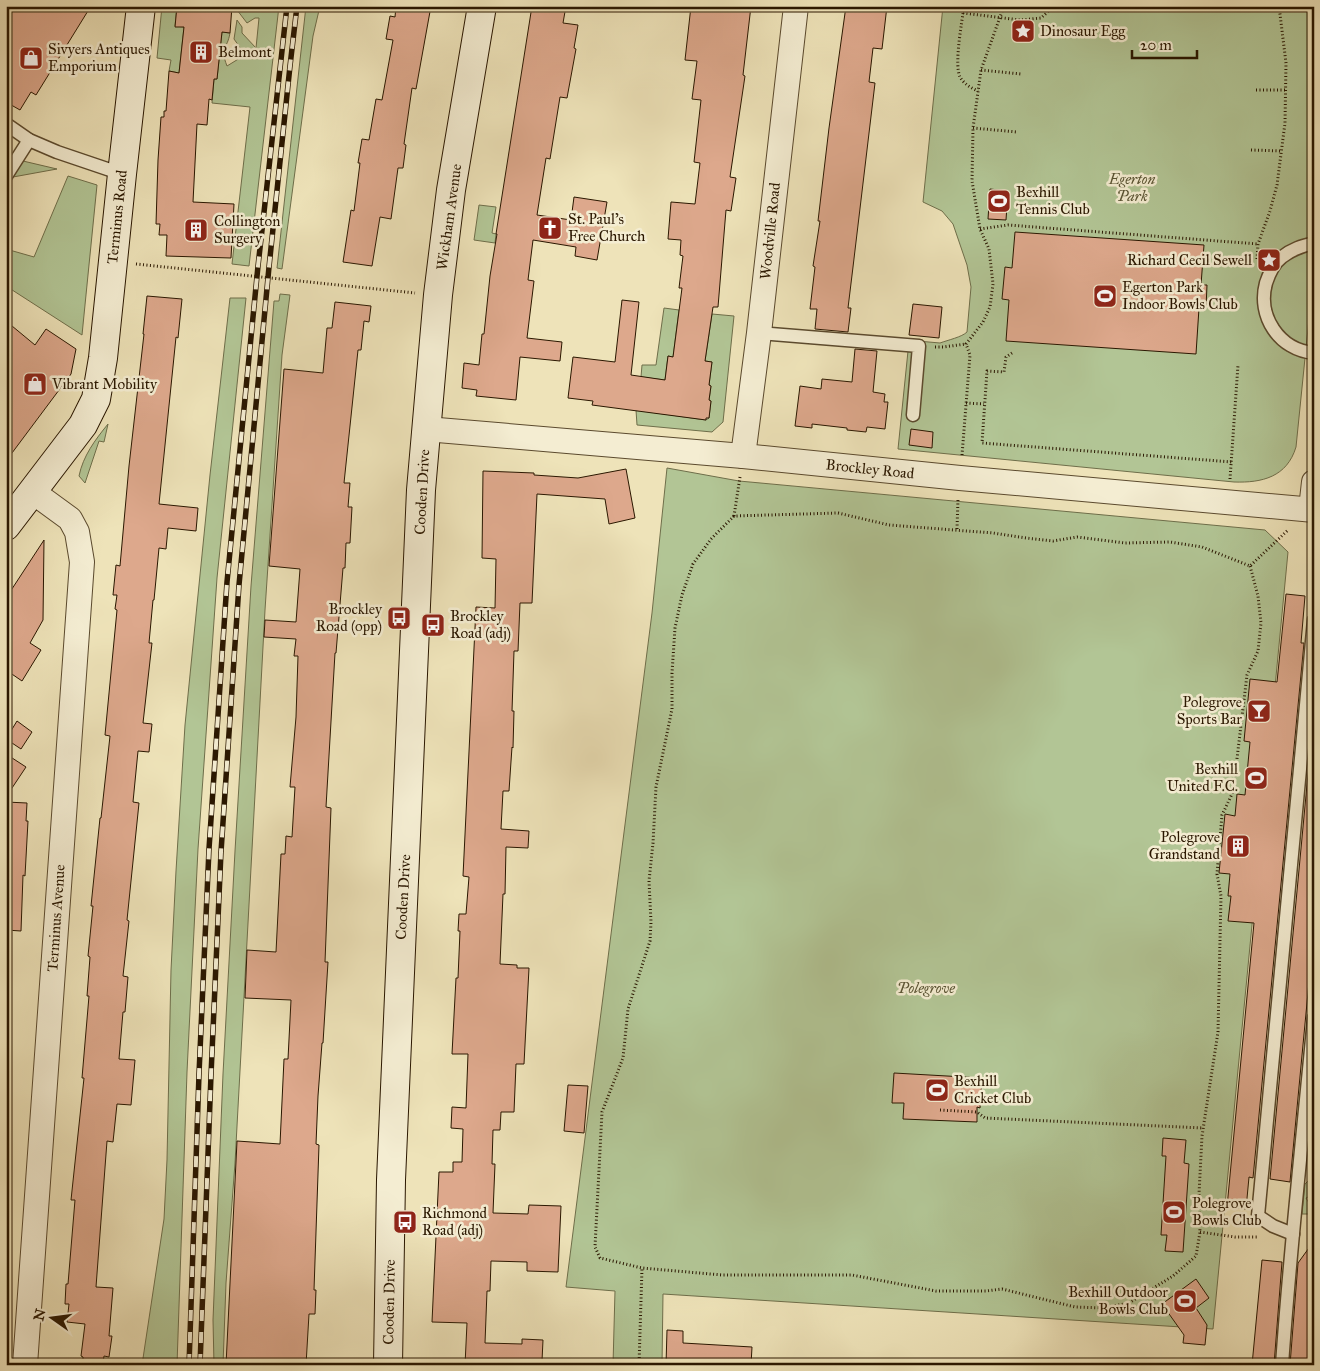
<svg xmlns="http://www.w3.org/2000/svg" width="1320" height="1371" font-family="'IM FELL Great Primer',serif">
	<style>
		.green { fill: #b2c595; stroke: #6e6e4a }
		.building { fill: #dda88c; stroke: #2a1700 }
		.lines { fill: none; stroke-linecap: round; stroke-linejoin: round }
		.lane-casing { stroke: #5b4a2e; stroke-width: 15 }
		.street-casing { stroke: #5b4a2e; stroke-width: 26 }
		.secondary-casing { stroke: #2a1700; stroke-width: 30 }
		.path { stroke: #2a1700; stroke-width: 3; stroke-dasharray: 1 2.5; stroke-linecap: butt }
		.lane { stroke: #f4edd2; stroke-width: 12 }
		.street { stroke: #f4edd2; stroke-width: 24 }
		.secondary { stroke: #f4edd2; stroke-width: 28 }
		.rail-casing { stroke: #2a1700; stroke-width: 5.5 }
		.rail { stroke: #f4edd2; stroke-width: 4; stroke-dasharray: 11; stroke-linecap: butt }
		.labels { text-anchor: middle; stroke-width: 5; stroke-linejoin: round; paint-order: stroke }
		.poi-label { font-size: 15px; fill: #2a1700; stroke: #f4edd2; text-anchor: start }
		.park-label { font-size: 15px; font-style: italic; fill: #5a5434; stroke: #f4edd2 }
		.street-label { font-size: 15px; fill: #2a1700; stroke: #f4edd2 }
	</style>
	<rect width="100%" height="100%" fill="#eee3b9"/>
	<filter id="stains"><feTurbulence type="fractalNoise" baseFrequency=".004" numOctaves="4"/><feColorMatrix values="0 0 0 0 .2 0 0 0 0 .09 0 0 0 0 .02 0 0 0 .5 -.17"/></filter>
	<radialGradient id="worn" r=".72"><stop offset=".6" stop-color="#630" stop-opacity="0"/><stop offset="1" stop-color="#630" stop-opacity=".3"/></radialGradient>
	<g class="green">
		<path d="M162 6H177L175 26 184 27 179 73 169 71 171 60 157 58Z"/>
		<path d="M238 6H279L249 266 232 264 250 107 212 103 214 79H217L222 32 230 33C227 51 219 45 227 66L240 58 241 49 234 39 237 20 242 27V33L256 48 259 18H255L247 23 237 10Z"/>
		<path d="M306 6H320L313 36 282 269 277 268Z"/>
		<path d="M943 6H1314V269L1296 447C1287 477 1262 483 1234 482L898 449 908 351 781 340 783 329 940 343C948 340 962 337 967 332L971 287 967 265 953 224 942 211 923 202Z"/>
		<path d="M23 161 57 169 13 177Z"/>
		<path d="M68 176 97 185 82 335 6 286V249L34 257Z"/>
		<path d="M479 205 496 207 492 233 496 234 495 243 474 240Z"/>
		<path d="M280 294 290 295 282 355 265 610 235 1163 226 1283 223 1365H214L213 1320 223 1074 235 851 251 586 274 301H279Z"/>
		<path d="M230 298H246L217 578 198 849 187 1072 177 1365H142L164 1219 167 1160 171 970 176 871 185 725 210 475Z"/>
		<path d="M664 308 679 310 673 357 668 356 665 380 641 377 642 365H656Z"/>
		<path d="M712 314 734 316 723 422 712 432 637 425 636 410 706 420 709 418 711 401H709L711 386 709 385 712 362 705 361Z"/>
		<path d="M108 424 104 442 99 441 85 483 79 476C83 456 95 440 108 424Z"/>
		<path d="M667 468 739 481 1265 530 1288 552 1213 1329 663 1294 662 1365H613L615 1291 566 1287 652 613Z"/>
		<path d="M1314 1175V1194L1306 1198 1313 1210 1308 1214H1302L1305 1184Z"/>
	</g>
	<g class="building">
		<path d="M6 6H91L36 95 31 92 20 110 6 102Z"/>
		<path d="M177 6H232L230 33 222 32 217 79H214L212 100 209 99 207 125 197 124 193 202 234 204 231 258 166 256 167 235H159L160 224H156L158 160 161 117H164V111H166L169 71 179 73 184 27H175Z"/>
		<path d="M396 6H431L416 89 412 88 404 144 406 145 403 168H398L391 219 380 217 372 266 343 262 351 210 354 211 360 163H358L362 139 369 140 376 99 382 100 393 40 386 39 390 16 395 17Z"/>
		<path d="M532 6H566L563 23 578 25 574 48 576 49 567 98 560 97 550 159 546 158 537 215 571 220 574 197 607 202 597 260 575 256 576 247 533 240 528 280 534 281 527 338 562 342 560 361 520 357 516 400 476 396 477 390 462 388 464 363 479 365 482 334H484L490 276 497 234H496Z"/>
		<path d="M691 6H751L743 75 745 76 730 177 736 178 731 211 726 210 718 307H713L705 361 712 362 709 385 711 386 709 400 711 401 709 418H706V420L592 405 593 401 568 398 573 357 615 362 622 300 639 302 631 375 665 380 668 356 673 357 682 288H679L683 256 680 255 681 240 668 239 671 202 695 204 700 163 694 162 701 100 692 99 697 61 685 60Z"/>
		<path d="M846 6H887L882 49 873 48 869 82 875 83 853 267 848 308H851L848 332 815 329 817 309H810L815 267 813 266 820 221H818L829 128Z"/>
		<path d="M990 189 1008 191 1006 220 988 219Z"/>
		<path d="M1015 232 1204 245 1201 285H1207L1206 308H1199L1196 354 1006 341 1009 300 1002 299 1005 267 1012 268Z"/>
		<path d="M147 296 182 299 178 338 176 337 159 504 198 508 196 531 168 528 166 549 159 548 154 600H153L149 643H152L143 723 152 724 149 752 138 751 133 802 139 803 127 920 129 921 123 976 128 977 125 1012H123L119 1059 135 1060 131 1105 117 1104 113 1142 107 1141 96 1287 113 1288 109 1336H112L109 1357 104 1356 103 1363 83 1360V1357L81 1356 85 1324 67 1322 69 1304H65L66 1284H68L75 1200H71L84 1078H82L89 996H87L90 957 88 956 93 906H91L100 818H101L110 736 105 735 117 610 115 609 117 595H113L116 565 120 566 129 466 144 334H143Z"/>
		<path d="M335 302 371 306 369 322 364 321 361 350H358L344 483H350L348 507H352L350 543H346L345 568H343L336 653H335L326 807 331 808 325 962H328L323 1043H322L318 1096 316 1144 319 1145 314 1290H316L315 1314H309L306 1365H226L237 1141 280 1144 284 1059H288L291 1000 245 998 247 950 276 952 281 854H285L286 836 292 837 295 787H290L296 717 298 656H294L296 639 264 637 265 620 296 622 300 569 269 566 284 369 323 373 327 328H332Z"/>
		<path d="M913 304 942 307 939 338 909 335Z"/>
		<path d="M6 321 35 345 46 329 76 349 71 374 6 461Z"/>
		<path d="M855 349 877 351 873 392 885 394 884 402H888L885 429 867 427 866 432 847 430V428L812 424V428L795 426 800 386 821 389 822 379 852 382Z"/>
		<path d="M911 429 933 432 932 448 909 445Z"/>
		<path d="M626 469 635 518 609 524 605 499 537 494 532 603H520L518 651H514L512 711H514L513 748 512 747 509 791H503L501 829 529 831 528 848 506 847 505 894H503L500 964 517 965V968H529L524 1064H516L514 1112H501L500 1130H493L492 1164H495L493 1213 528 1214 529 1205 561 1206 558 1272 527 1271V1262L491 1261 490 1291H487L485 1343 522 1344V1339L543 1340 542 1361 524 1360V1365H465L467 1323 432 1322 439 1172H453V1162H462L463 1129 451 1128 452 1107 466 1108 468 1054H452L456 978H458L460 931H458L459 914H466L469 877 463 876 476 607 495 608 496 559 482 558 483 471 534 473V475L578 478Z"/>
		<path d="M44 540 43 620 30 643 41 650 22 681 6 670V598Z"/>
		<path d="M1286 594 1305 596 1301 643H1304L1253 1178 1249 1177 1246 1209 1227 1207 1254 923 1228 921 1231 896H1228L1230 874 1219 873 1225 814 1235 816 1237 794 1245 795 1250 742 1244 741 1250 679 1277 682Z"/>
		<path d="M1314 710V929L1290 1182 1270 1179Z"/>
		<path d="M17 721 32 732 21 749 6 739Z"/>
		<path d="M6 754 26 767 6 797Z"/>
		<path d="M6 802 27 803 26 821H28L25 876 23 875 21 931 6 930Z"/>
		<path d="M894 1073 982 1078 980 1108 977 1107V1122L903 1119 904 1103H892Z"/>
		<path d="M568 1085 588 1086 584 1133 564 1131Z"/>
		<path d="M1163 1138 1186 1140 1184 1163 1189 1164 1183 1252 1165 1251 1167 1235H1161L1166 1156H1162Z"/>
		<path d="M1314 1241V1365H1290L1298 1263Z"/>
		<path d="M1262 1260 1282 1262 1274 1365H1252Z"/>
		<path d="M1196 1279 1209 1298 1196 1308 1207 1325 1205 1345 1183 1343 1184 1335 1162 1304Z"/>
		<path d="M667 1330 683 1331V1343L752 1347 751 1365H666Z"/>
	</g>
	<g class="lines">
		<g class="lane-casing">
			<g id="lane">
				<path d="M6 124 29 140 57 152 122 174"/>
				<path d="M6 176 29 140"/>
				<path d="M1314 243C1302 246 1292 249 1282 257 1274 263 1269 274 1266 283 1257 316 1279 350 1314 353"/>
				<path d="M759 333 919 346 913 415"/>
				<path d="M1293 1234 1273 1226 1258 1216 1314 620"/>
				<path d="M1282 1365C1290 1249 1303 1134 1314 1018"/>
			</g>
		</g>
		<g class="street-casing">
			<g id="street">
				<path d="M426 429 743 456 960 478 1314 510"/>
				<path d="M743 456 759 333 796 6"/>
				<path d="M1311 509 1314 482"/>
				<path d="M25 1365 82 562 77 532 70 519 33 492"/>
			</g>
		</g>
		<g class="secondary-casing">
			<g id="secondary">
				<path d="M6 526 83 425 96 399 103 358 122 174 141 6"/>
				<path d="M388 1365 391 1180 421 490 438 295 451 190 482 6"/>
			</g>
		</g>
		<g class="path">
			<path d="M964 6C962 22 954 64 960 77 964 84 971 88 978 91"/>
			<path d="M963 13 1020 20 1041 18 1054 6"/>
			<path d="M981 70 1021 74"/>
			<path d="M1256 90H1286"/>
			<path d="M973 128 1017 132"/>
			<path d="M1251 150 1282 151"/>
			<path d="M980 229 1008 225 1258 244"/>
			<path d="M1257 259 1258 244 1270 211 1277 185 1285 123 1286 63 1279 6"/>
			<path d="M136 264 415 293"/>
			<path d="M935 347H943L966 344"/>
			<path d="M1012 353 1006 357 1004 372 987 371 982 443 1232 462"/>
			<path d="M966 403 984 404"/>
			<path d="M962 455 970 355 966 344 983 322 990 307 993 284 989 249 980 229 972 181 973 128 981 70 1004 6"/>
			<path d="M740 477 734 516 838 513 889 525 993 533 1026 538 1053 541 1077 537 1125 543 1170 542 1202 547 1250 566 1288 530"/>
			<path d="M1230 479 1238 365"/>
			<path d="M734 516 711 539 693 564 682 595 675 628 672 673V709L656 787 653 843 649 881 651 922 650 941 628 1009 623 1058 602 1112 595 1247 600 1258 642 1268 722 1275H852L936 1291H986L1002 1289 1075 1307 1103 1308 1129 1303 1173 1276 1196 1256 1200 1232 1199 1194 1202 1136 1218 1032 1221 896 1217 874 1222 815 1233 792 1247 675 1258 651 1261 623 1258 596 1250 566"/>
			<path d="M957 529 958 499"/>
			<path d="M940 1110 977 1112 985 1118 1203 1128"/>
			<path d="M1200 1232 1235 1237H1258"/>
			<path d="M639 1365 642 1268"/>
		</g>
		<use href="#lane" class="lane"/>
		<use href="#street" class="street"/>
		<use href="#secondary" class="secondary"/>
		<g class="rail-casing">
			<g id="rail">
				<path d="M189 1365 199 1074 209 849 227 582 258 266 287 6"/>
				<path d="M200 1365 211 1075 221 852 239 585 269 267 290 66 297 6"/>
			</g>
		</g>
		<use href="#rail" class="rail"/>
	</g>
	<defs>
		<g id="sight-square" transform="scale(1.25)"><rect x="-9" y="-9" width="18" height="18" rx="4" fill="#8f2418" stroke="#f4edd2"/><path d="M0-6L1.8-2.2L6-1.7L2.9 1.2L3.7 5.4L0 3.3L-3.7 5.4L-2.9 1.2L-6-1.7L-1.8-2.2Z" fill="#fff"/></g>
		<g id="building-square" transform="scale(1.25)"><rect x="-9" y="-9" width="18" height="18" rx="4" fill="#8f2418" stroke="#f4edd2"/><path d="M-4-6H4V6H1V3H-1V6H-4ZM-2.5-4.3h1.7v1.8h-1.7ZM.8-4.3h1.7v1.8H.8ZM-2.5-1h1.7V.8h-1.7ZM.8-1h1.7V.8H.8Z" fill="#fff"/></g>
		<g id="shop-square" transform="scale(1.25)"><rect x="-9" y="-9" width="18" height="18" rx="4" fill="#8f2418" stroke="#f4edd2"/><path d="M-5-2.5h2.3a2.7 3.5 0 0 1 5.4 0H5L5.5 6h-11ZM-1.5-2.5h3a1.5 2.3 0 0 0-3 0Z" fill="#fff"/></g>
		<g id="stadium-square" transform="scale(1.25)"><rect x="-9" y="-9" width="18" height="18" rx="4" fill="#8f2418" stroke="#f4edd2"/><path d="M0-5a6.5 5 0 1 0 0 10a6.5 5 0 1 0 0-10ZM-3.5-1.8h7v3.6h-7Z" fill="#fff"/></g>
		<g id="church-square" transform="scale(1.25)"><rect x="-9" y="-9" width="18" height="18" rx="4" fill="#8f2418" stroke="#f4edd2"/><path d="M-1.2-6h2.4v3.5h3.3v2.4h-3.3V6h-2.4V-.1h-3.3v-2.4h3.3Z" fill="#fff"/></g>
		<g id="bus-square" transform="scale(1.25)"><rect x="-9" y="-9" width="18" height="18" rx="4" fill="#8f2418" stroke="#f4edd2"/><path d="M-5-6H5V4H4V6H2V4H-2V6H-4V4H-5ZM-3.5-4V0h7V-4ZM-3.5 1.2v1.5H-2V1.2ZM2 1.2v1.5H3.5V1.2Z" fill="#fff"/></g>
		<g id="bar-square" transform="scale(1.25)"><rect x="-9" y="-9" width="18" height="18" rx="4" fill="#8f2418" stroke="#f4edd2"/><path d="M-6-5H6L.8 .8V4.5H3.5V6h-7V4.5H-.8V.8Z" fill="#fff"/></g>
	</defs>
	<g fill-rule="evenodd">
		<use href="#sight-square" x="1023" y="31"/>
		<use href="#building-square" x="201" y="52"/>
		<use href="#shop-square" x="31" y="58"/>
		<use href="#stadium-square" x="999" y="201"/>
		<use href="#church-square" x="550" y="228"/>
		<use href="#building-square" x="196" y="230"/>
		<use href="#sight-square" x="1269" y="260"/>
		<use href="#stadium-square" x="1105" y="296"/>
		<use href="#shop-square" x="35" y="384"/>
		<use href="#bus-square" x="399" y="618"/>
		<use href="#bus-square" x="433" y="625"/>
		<use href="#bar-square" x="1259" y="711"/>
		<use href="#stadium-square" x="1256" y="778"/>
		<use href="#building-square" x="1238" y="846"/>
		<use href="#stadium-square" x="937" y="1090"/>
		<use href="#stadium-square" x="1174" y="1212"/>
		<use href="#bus-square" x="405" y="1222"/>
		<use href="#stadium-square" x="1185" y="1301"/>
	</g>
	<g class="labels">
		<g class="poi-label">
			<text x="1040" y="36">Dinosaur Egg</text>
			<text x="48" y="54">Sivyers Antiques<tspan x="48" dy="17">Emporium</tspan></text>
			<text x="218" y="57">Belmont</text>
			<text x="1016" y="197">Bexhill<tspan x="1016" dy="17">Tennis Club</tspan></text>
			<text x="568" y="224">St. Paul's<tspan x="568" dy="17">Free Church</tspan></text>
			<text x="214" y="226">Collington<tspan x="214" dy="17">Surgery</tspan></text>
			<text x="1252" y="265" text-anchor="end">Richard Cecil Sewell</text>
			<text x="1122" y="292">Egerton Park<tspan x="1122" dy="17">Indoor Bowls Club</tspan></text>
			<text x="52" y="389">Vibrant Mobility</text>
			<text x="382" y="614" text-anchor="end">Brockley<tspan x="382" dy="17">Road (opp)</tspan></text>
			<text x="450" y="621">Brockley<tspan x="450" dy="17">Road (adj)</tspan></text>
			<text x="1242" y="707" text-anchor="end">Polegrove<tspan x="1242" dy="17">Sports Bar</tspan></text>
			<text x="1238" y="774" text-anchor="end">Bexhill<tspan x="1238" dy="17">United F.C.</tspan></text>
			<text x="1220" y="842" text-anchor="end">Polegrove<tspan x="1220" dy="17">Grandstand</tspan></text>
			<text x="954" y="1086">Bexhill<tspan x="954" dy="17">Cricket Club</tspan></text>
			<text x="1192" y="1208">Polegrove<tspan x="1192" dy="17">Bowls Club</tspan></text>
			<text x="422" y="1218">Richmond<tspan x="422" dy="17">Road (adj)</tspan></text>
			<text x="1168" y="1297" text-anchor="end">Bexhill Outdoor<tspan x="1168" dy="17">Bowls Club</tspan></text>
		</g>
		<g class="park-label">
			<text x="1132" y="184">Egerton<tspan x="1132" dy="17">Park</tspan></text>
			<text x="926" y="993">Polegrove</text>
		</g>
		<g class="street-label">
			<text transform="translate(117 217) rotate(-84)" y="5">Terminus Road</text>
			<text transform="translate(449 217) rotate(-82)" y="5">Wickham Avenue</text>
			<text transform="translate(770 231) rotate(-84)" y="5">Woodville Road</text>
			<text transform="translate(870 469) rotate(6)" y="5">Brockley Road</text>
			<text transform="translate(422 492) rotate(-87)" y="5">Cooden Drive</text>
			<text transform="translate(403 897) rotate(-87)" y="5">Cooden Drive</text>
			<text transform="translate(56 918) rotate(-86)" y="5">Terminus Avenue</text>
			<text transform="translate(389 1302) rotate(-89)" y="5">Cooden Drive</text>
		</g>
	</g>
	<rect width="1320" height="1371" fill="none" stroke="#eee3b9" stroke-width="25"/>
	<rect x="8" y="8" width="1305" height="1356" fill="none" stroke="#2a1700" stroke-width="2.5"/>
	<rect x="12" y="12" width="1295" height="1346" fill="none" stroke="#2a1700"/>
	<g transform="translate(52 1318) rotate(284)" stroke="#f4edd2" stroke-width="4" paint-order="stroke">
	<path d="M0-4L9 19L0 12L-9 19Z" fill="#2a1700"/>
	<text y="-8" font-size="14" font-weight="bold" text-anchor="middle" fill="#2a1700">N</text>
	</g>
	<path d="M1132 50v8h65v-8" fill="none" stroke="#2a1700" stroke-width="2.5"/>
	<text x="1140" y="50" font-size="15" fill="#2a1700" stroke="#f4edd2" stroke-width="4" paint-order="stroke">20 m</text>
	<rect width="100%" height="100%" filter="url(#stains)"/>
	<rect width="100%" height="100%" fill="url(#worn)"/>
</svg>
